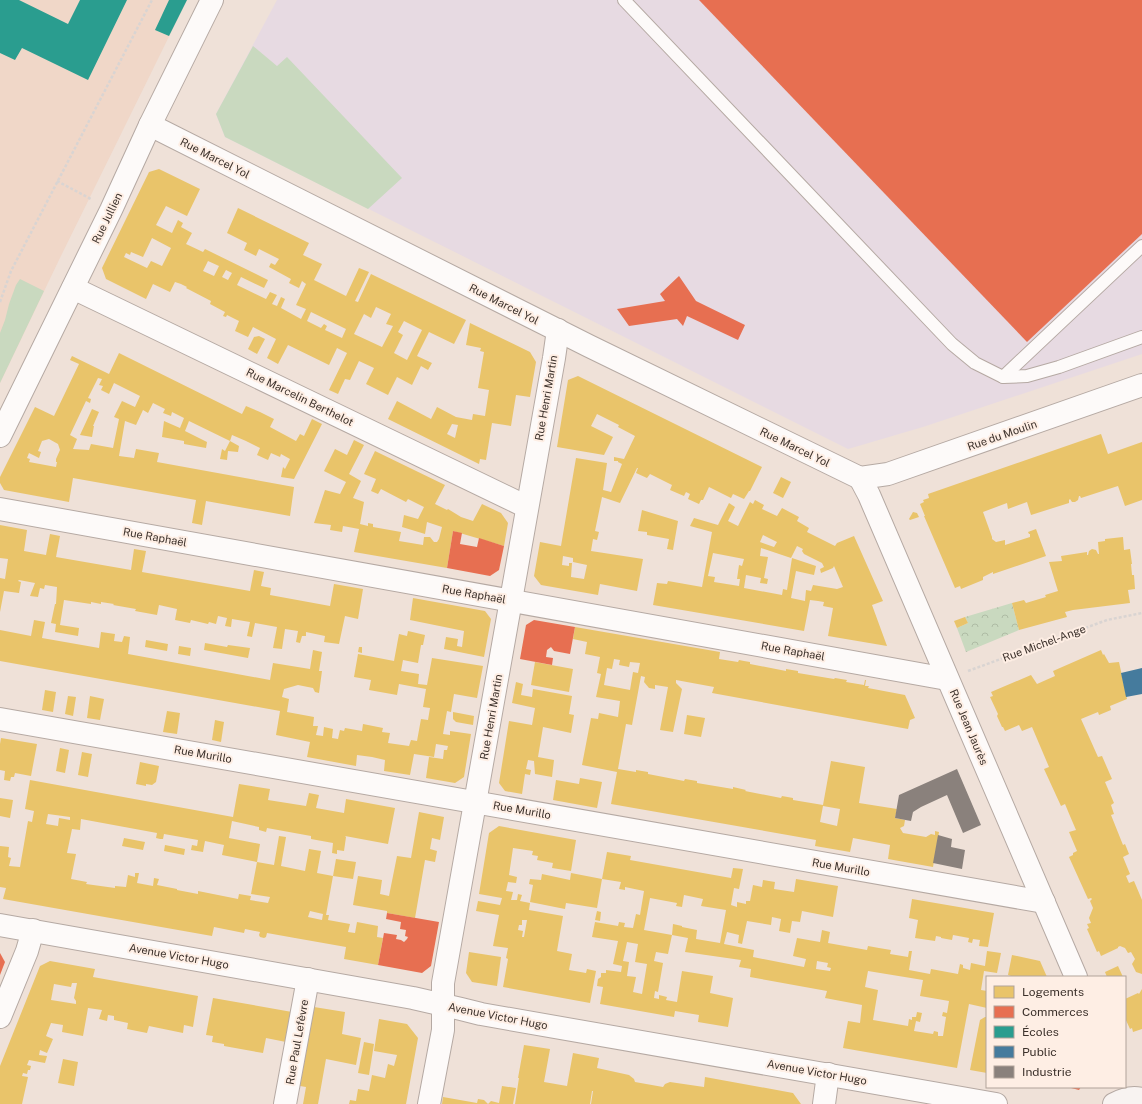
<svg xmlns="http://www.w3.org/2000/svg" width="1142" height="1104" font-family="'Public Sans',sans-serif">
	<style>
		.commercial { fill: #e7dae2 }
		.built { fill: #f0d7c8 }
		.grass { fill: #c9d9bf }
		.park { fill: url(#park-crowns) }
		.homes { fill: #e9c46a; fill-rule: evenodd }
		.shops { fill: #e76f51 }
		.schools { fill: #2a9d8f }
		.public { fill: #457b9d }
		.industry { fill: #8a817c }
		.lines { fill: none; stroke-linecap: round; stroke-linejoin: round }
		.service-casing { stroke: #b5a9a3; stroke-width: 14 }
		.minor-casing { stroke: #b5a9a3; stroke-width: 24 }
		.tertiary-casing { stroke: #b5a9a3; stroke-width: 24 }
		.secondary-casing { stroke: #b5a9a3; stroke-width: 24 }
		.path { stroke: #d9d4d2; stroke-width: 2.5; stroke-dasharray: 3 2; stroke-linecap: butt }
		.service { stroke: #fdfaf9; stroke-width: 12 }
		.minor { stroke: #fdfaf9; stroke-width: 22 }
		.tertiary { stroke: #fdfaf9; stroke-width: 22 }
		.secondary { stroke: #f8f3f1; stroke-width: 22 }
		.labels { text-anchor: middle; stroke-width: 4; stroke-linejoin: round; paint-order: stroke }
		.street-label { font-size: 11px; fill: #3d322c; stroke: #feeee4 }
	</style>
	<defs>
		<pattern id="park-crowns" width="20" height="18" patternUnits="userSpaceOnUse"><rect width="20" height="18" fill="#c9d9bf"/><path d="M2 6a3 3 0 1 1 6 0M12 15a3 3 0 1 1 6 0" fill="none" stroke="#aebba4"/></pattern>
	</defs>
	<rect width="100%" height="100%" fill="#efe1d8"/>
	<path class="commercial" d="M277 0H1142V354L923 427 848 449 225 137 216 114Z"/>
	<path class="built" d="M0 0H187L59 260 0 383Z"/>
	<g class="grass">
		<path d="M253 46 277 66 287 57 402 178 368 209 225 137 216 114Z"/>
		<path d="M20 279 44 291 0 383V333L5 320 9 304 16 285Z"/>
	</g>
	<path class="park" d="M1012 603 1019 630 966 652 957 628 968 623 965 617Z"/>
	<g class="homes">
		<path d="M159 169 200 189 187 216 166 206 156 225 172 233 178 220 183 223 181 227 192 233 186 244 203 252 205 249 268 280 264 288 241 277 237 285 266 299 270 292 277 295 272 304 277 306 281 297 285 299 281 308 301 319 306 309 296 305 306 284 302 281 299 288 289 283 291 279 269 267 271 263 275 265 279 259 259 249 256 256 244 250 247 243 227 233 238 208 309 243 303 255 322 264 314 280 346 296 359 268 369 272 355 301 358 302 371 274 466 320 454 344 429 332 417 356 432 363 428 370 421 366 412 385 397 377 388 395 366 384 374 368 359 361 350 380 345 379 338 394 329 390 347 353 337 348 329 365 288 345 278 364 267 358 276 339 253 327 248 337 235 331 239 321 227 315 226 317 223 316 225 312 210 304 211 301 186 288 187 287 181 284 175 282 170 292 153 284 146 299 106 279 102 268 149 172ZM152 238 171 248 162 266 151 261 147 268 124 257 126 253 130 255 131 252 143 257ZM208 261 219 266 214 276 203 271ZM226 270 232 273 228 280 222 277ZM376 307 391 314 386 324 393 326 382 347 354 334 364 314 371 318ZM311 312 346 329 342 338 325 330 327 326 324 324 321 328 307 321ZM404 321 422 330 407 360 394 353 403 335 398 332Z"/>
		<path d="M470 323 530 352 536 362 530 397 516 395 511 426 492 423 486 460 480 459 479 464 388 419 397 401 431 419 437 407 456 417 472 420 473 414 485 416 489 390 478 388 484 352 480 351 481 348 466 345ZM452 424 458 425 455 438 447 434Z"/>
		<path d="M259 336 265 339 257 354 248 349 254 337Z"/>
		<path d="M119 353 242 414 246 406 260 412 274 419 270 427 296 441 300 434 304 436 312 419 322 424 294 479 281 477 283 467 285 469 290 459 281 454 280 457 271 453 268 460 257 455 260 448 246 441 232 435 230 441 189 421 185 431 207 442 206 448 184 444V441L162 437 164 421 180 428 184 418 172 412 171 416 163 413 165 409 153 403 148 413 143 410 136 425 125 421 119 456 134 458 136 449 159 453 157 462 294 487 290 516 206 501 202 525 192 523 196 500 73 478 69 502 4 490 0 483V477L35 407 54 416 79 364 70 360 72 356 109 374ZM98 378 102 379 99 385 103 386 101 390 109 394 114 383 140 396 135 407 122 401 114 417 119 419 113 448 91 444 89 450 73 449 77 439 70 435 86 401 90 403 91 399 88 398ZM49 439 58 444 60 450 56 459V462H57L56 467 29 462 30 459 27 458 29 453 39 458 41 452 38 451 42 441Z"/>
		<path d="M578 376 762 467 750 491H749L744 499 733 494 731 498 709 487 703 500H701L699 504 688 499 690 494 686 492 684 496 670 490 672 485 650 474 647 478 636 473 638 468H637L620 503 602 497 595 531 599 532 597 540 593 539 591 551 643 559 637 591 600 584 598 595 541 585 534 576 540 542 561 546 576 458 607 463 603 490 611 492 622 464 618 462V461H614V457L624 459 635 436 618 427 619 425 597 414 591 426 613 437 604 455 557 447 568 380ZM563 556 573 558V562L587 565 584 579 571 577 572 563H569V566L562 565Z"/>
		<path d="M92 409 99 412 93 426H94L92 437 80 435Z"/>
		<path d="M1101 434 1108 454 1142 442V500L1125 506 1118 486 1081 498 1080 496H1079L1078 500 1075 502H1072L1070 499 1069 500V503L1031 515 1027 502 1008 509 1007 503 983 512 992 537V539L996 542 1005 540V545L1030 537V534H1029L1028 532 1036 529 1046 556 993 574V572L983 577V580L961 589 960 586 955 588 924 516H925L920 504 924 502 923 500 929 498 928 494Z"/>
		<path d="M354 440 364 445 349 474 361 481 353 498 364 502 360 524 368 526V523L373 524V527L401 532 399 541 423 545 424 537H430L434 542H437L439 539 442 527 427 522 425 534 402 527 404 515 418 519 424 507 408 499 406 502 381 489 378 494 371 491 376 479 364 474 375 451 445 485 435 504 447 510 448 509 461 517 473 521 482 504 501 513 508 523 504 546 453 531 447 568 354 552 359 529 343 526 342 532 330 530 331 525 314 523 325 490 340 494 346 482 324 471 335 449 347 455Z"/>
		<path d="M230 441 239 446 238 452 228 451 227 460 220 459 222 449 225 451Z"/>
		<path d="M781 477 791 482 783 498 773 493Z"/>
		<path d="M755 500 764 505 762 509 777 516 782 508 799 517 797 521 809 528 807 532 835 546 837 543 854 536 883 601 872 605 887 646 828 636 833 608 823 606 824 602 818 601 810 600 804 631 653 605 657 583 667 584 668 581 702 587 712 532 690 526 694 518 718 525 729 503 735 507 728 521 738 526 750 502 753 504ZM763 535 777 542 774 547 760 542ZM797 546 803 549 802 551 804 554 822 563 824 567 820 569 821 573 833 568 834 566 843 587 837 589 813 585 811 591 806 590 805 601 791 598 796 571 814 575 816 566 792 558 787 590 783 589 782 595 744 588 746 575 761 578 760 583 767 584 768 579 764 578 768 557 760 556 761 548 791 558ZM713 553 744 559 742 566 739 565 737 579H740L739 586 714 582 715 577 708 576Z"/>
		<path d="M642 510 678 521 673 550 667 549 669 539 647 535V532L638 531Z"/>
		<path d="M913 512 917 513 919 517 910 520 909 519Z"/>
		<path d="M0 525 27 530 24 551 46 555 50 534 60 536 56 557 131 570 134 549 146 551 142 572 250 591 254 570 264 572 261 586 271 588 270 595 330 606 334 584 363 589 358 619 345 616 339 644 324 642 325 636 306 632V636H302L300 643 296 642 298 631 285 629 282 649 273 648 277 627 255 623 252 637 247 636 250 622 232 619 231 627 225 626 227 618 218 616 216 624 209 622 208 624 191 620 190 623 175 620 177 609 159 605 157 615 135 611 136 609 113 605 114 604 101 602V604L91 602V604L64 600 60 625 79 628 78 636 55 632 56 624 51 623 55 604H56L57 587 45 585 44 589 40 588 38 597 30 596 35 583 19 580 18 581 21 582 19 593 4 591 0 612V578L5 579 8 559 0 558Z"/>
		<path d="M1123 537 1124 550 1130 549 1132 564H1131L1132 575H1134L1135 589 1128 590 1130 603 1073 610 1065 612 1067 617 1019 630 1012 603 1024 600 1026 603 1046 597 1045 595 1058 591 1049 562 1062 561 1061 556 1087 552V555H1088L1089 551 1092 549 1096 550 1098 554H1099L1098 542 1105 541V539Z"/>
		<path d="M413 598 485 611 491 619 484 657 444 649 446 637 458 639 457 646 462 647 464 631 410 620Z"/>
		<path d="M965 617 968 623 957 628 954 621Z"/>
		<path d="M34 620 45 622 42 638 99 648 101 632 115 634 114 641 122 642 124 636 130 637 128 654 270 680 273 663 310 669 313 650 322 652 319 671H322L319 693 315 692 313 688 298 685 284 689 282 697 289 699 287 712 314 717 313 726H318L316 735 323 736 324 727 333 729 332 738 338 739 340 730 344 731 345 728 362 731 363 724 383 728 382 732 390 733 388 743 409 746 411 740 417 741 421 719 428 720 430 708 423 707 426 689 399 684 397 695 369 690 371 680 354 677 358 654 394 661 399 634 407 636 408 631 425 635 423 645H421L418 663 403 660 401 671 419 674 418 684 427 685 432 658 483 666 477 698 454 694 451 712 447 711 443 734 450 735V731L471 734 464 777 455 783 426 778 429 757 443 759 444 750H447L448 746 436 744 434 757 414 754 410 775 384 771 385 760 372 757 357 755 356 766 307 757 310 742 276 735 280 711 0 661V630L31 636Z"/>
		<path d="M575 627 720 652 719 659 738 662 739 660 744 661 750 662V664L786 671V669L798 671V673L834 679 835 678 847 680 846 682 864 685 865 680H866L865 686H869L868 688 905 695 915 718 910 720 908 729 712 693 714 687 676 680V683L682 689 673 732 660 730 668 687 655 685V689L649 688 644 682 645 677 641 676 632 725 626 724 618 769 636 772V770L648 772V774L684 781 685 779 697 781V783L733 789V787L746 790 745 791 781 798 782 796 793 798V800L823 805 831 761 865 767 859 803 897 809 895 818 905 820 904 826 900 828 903 833 926 837 931 834 935 835V831L939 832 933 867 888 859 890 845 853 838 850 852 815 846 816 840 611 804 617 772 582 765 591 718 598 719 599 713 618 717 620 701 596 697 601 674 597 673 600 657 585 654 587 642 573 639ZM614 659 620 660 619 665 629 667 630 662 640 663 638 673 633 672 630 690 604 685 607 668 612 669ZM823 806 840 809 837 826 820 822Z"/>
		<path d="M146 640 168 644 167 651 145 647Z"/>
		<path d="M205 643 227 647 228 645 250 648 248 658 204 650Z"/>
		<path d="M179 646 191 648 190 656 178 654Z"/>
		<path d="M359 647H362V653L358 652Z"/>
		<path d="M1101 650 1103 655 1104 654 1109 663 1119 662 1127 699 1110 706 1111 710 1099 715 1098 712 1081 719 1098 757 1102 756 1112 779 1105 782 1114 803 1111 805 1114 814 1111 815 1123 845 1125 844 1129 854 1123 857 1130 874 1126 876 1129 883 1134 881 1142 900V974L1136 972 1132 964 1135 959 1131 952 1128 953 1125 948 1120 946 1118 947V948L1101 956 1099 951 1097 952 1087 929 1089 928 1087 924 1091 923 1089 918 1093 908 1090 901 1092 899 1091 898 1088 899 1069 857 1073 855V853L1077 851 1069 832 1076 830 1070 816 1065 804 1061 806 1044 769 1049 767 1032 727 1022 731 1019 725 1005 731 1003 727H1002L997 716 998 714 990 697 993 696 991 692 1031 675 1037 684 1055 676 1053 671Z"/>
		<path d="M535 662 573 669 569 692 531 685Z"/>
		<path d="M516 682 523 684 521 695 532 697 533 689 572 696 569 714 574 715 571 733 543 727 538 757 554 760 552 777 535 774 534 761 528 760 526 769 531 770 530 775 525 774 522 794 505 791 499 783 509 721 532 725 535 708 512 703Z"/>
		<path d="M45 690 56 692 53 712 42 710Z"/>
		<path d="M68 696 76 697 73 716 65 714Z"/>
		<path d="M90 696 104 699 100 720 87 718Z"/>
		<path d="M167 711 180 713 177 734 163 732Z"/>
		<path d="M453 712 474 716 473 725 456 722 453 719Z"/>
		<path d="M687 715 705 718 701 737 684 734Z"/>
		<path d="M215 720 224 722 221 742 212 740Z"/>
		<path d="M1 738 37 744 31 776 15 773 14 777H11L10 781 4 780 5 771 0 770V744Z"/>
		<path d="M60 748 69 750 65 773 56 771Z"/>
		<path d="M82 752 92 754 88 777 78 775Z"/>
		<path d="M140 762 159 766 156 782 152 785 146 784V786L136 784Z"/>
		<path d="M580 778 602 782 597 808 553 800 556 780 579 784Z"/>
		<path d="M30 780 233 817 239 784 270 789 268 800 306 806 309 793 319 795 316 808 344 813 346 799 395 808 388 844 345 836 346 837 344 851 337 850V854L332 853 333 843 311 839V836L267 828 266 832 259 830V827L232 821 229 838 260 844 257 862 222 855 224 845 205 841 203 852 191 850 192 845 197 846 198 840 164 834 163 839H160L156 838 157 833 81 819 80 830 72 829 67 853 76 854 71 879 87 882 86 884 115 888V886L126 887 128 875 135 877V873H139L137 883 153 886 154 878 159 879 157 885 177 889V890L198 894V891L238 899 239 894 251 896 250 900 268 903 270 897 251 894 257 862 274 865 279 836 286 837 281 866 305 871 309 849 321 851 317 873 333 876 326 915H329L328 920 350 924 348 932 355 933 357 922 378 926 377 937 383 938 378 965 344 959 346 947 295 938 267 933 266 937 264 938 260 937 259 935 260 932 245 929 244 933 214 927 212 936 3 899 6 888 0 887V846L9 847 8 857 11 858 9 866 20 867 28 821 32 822 34 811 25 809ZM48 814 70 817V820L59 818 58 826 46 824ZM310 911 323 914 322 920 308 917Z"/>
		<path d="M0 798 13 800 10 818 0 816Z"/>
		<path d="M419 812 444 817 440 840 432 838 430 849 437 851 435 862 425 860 415 918 387 913V911L353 905 358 876 382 880 380 894 389 896 397 856 411 858Z"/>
		<path d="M499 826 576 840 571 871 552 868 553 863 537 860 538 856 532 855 533 851 513 848 509 875 517 877 516 883 508 882 506 891 513 892 511 900H517L518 894 522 895 520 901 530 903 529 910 563 916 557 951 572 954 569 970 586 973 587 969 596 971 590 1003 503 987 508 959 506 958 508 948 493 946 499 915 476 911 478 901 500 905 502 898 479 894 489 833ZM522 920H527L524 937H522L523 931 518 930 519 925H522Z"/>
		<path d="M124 838 145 842 143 850 122 846Z"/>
		<path d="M165 845 185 849 184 855 164 851Z"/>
		<path d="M607 852 631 856 630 860 731 878 733 868 743 869 739 889 734 888 731 905 737 907V902L746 904V901H750L753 885 762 887 763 880 775 882 774 889 794 892 796 879 838 886 833 917 802 911 800 922 792 921 790 933 779 931 781 919 772 917 771 925 747 921 742 944 738 943 739 935 727 932 724 944 754 950 753 957 804 967 806 959 793 956 797 938 820 942 822 930 830 932 828 943 867 950 868 946 879 948 891 950 890 954 908 957 909 951H912L909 970 930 974 931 969 958 974 960 964 963 965V968L970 970 971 963 985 966 987 951 1001 953 997 973 984 971 981 990 987 991V1008L969 1004 957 1068 843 1048 848 1021 860 1023 862 1005 825 998 827 991 750 977 751 969 739 967 741 960 685 952 688 938 672 935 673 924 682 926V927L697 930 696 939 720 943 726 910 701 906 703 899 684 895 682 907 676 906 677 903 650 898 644 930 672 935 668 954 656 952 654 961 663 963 658 992 655 991 654 998 659 999V995L667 997 666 1000 677 1002 682 971 713 976 710 993 733 998 728 1027 698 1022 699 1015 675 1011 674 1017 600 1004 603 987 597 986 598 979 601 977V973H606V970L621 972 622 966 613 964 618 941 592 937 595 922 618 926 619 922 625 923 624 927 633 928 636 914 640 915 644 891 625 887V890L619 889 621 882 602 879ZM627 942 638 944 635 962 647 964 642 994 633 992 636 977 627 976 629 962 623 961ZM817 961 828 963 827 967 831 968 830 971 816 969ZM868 971 923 980 920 996 949 1001 947 1013 943 1012 942 1016 946 1017 943 1036H938V1032L934 1031 933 1034 914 1031 916 1021 920 1022 922 1013 917 1012 916 1017H912V1020L909 1019 908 1026 873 1020 878 990 865 987Z"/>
		<path d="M336 859 356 862 353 879 333 876Z"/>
		<path d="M571 873 602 879 597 908 566 903 565 909 530 902 533 885 529 884 530 879 541 880 542 874 570 880Z"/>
		<path d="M912 899 994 913 988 947 979 946 980 940 973 939 972 943 968 942 969 938 953 935 952 940 941 938V937L936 936 935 941 915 938 918 920 909 918Z"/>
		<path d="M597 911 601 912 600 921 595 920Z"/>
		<path d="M469 952 501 957 497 986 472 982 466 973Z"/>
		<path d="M1012 955 1040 961 1047 977H1014L1008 975Z"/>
		<path d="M50 961 95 969 93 977 198 996 193 1027 184 1025 183 1033 149 1026 147 1033 127 1029 128 1023 114 1020V1016L108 1015 107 1021 99 1019 102 1010 88 1008 83 1036 62 1032 63 1025 51 1023 46 1036 53 1039 47 1053 40 1050 39 1055 47 1056 45 1063 29 1060 27 1065 31 1066 30 1070H28L27 1074 23 1073 22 1076 28 1077 22 1104H0V1066L40 966ZM72 983H77L74 998 76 1001V1004L51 1000 54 984 71 987Z"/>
		<path d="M1118 966 1123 977H1107L1105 972Z"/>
		<path d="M1142 989V1029L1133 1032 1132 1028 1130 1029 1125 1018V999L1138 993 1139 994Z"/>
		<path d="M213 998 292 1012 286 1042 266 1038 263 1053 224 1046V1044L212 1042 213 1036 206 1035Z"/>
		<path d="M314 1007 345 1012 342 1034 361 1038 356 1065 326 1059 318 1104H303L306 1087 300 1086Z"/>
		<path d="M985 1017H987V1073L970 1070 980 1020Z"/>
		<path d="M379 1019 407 1024 418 1038 406 1104H349L350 1100 356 1101 358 1089 369 1091 372 1075 385 1078 388 1064 394 1066 397 1055 374 1051Z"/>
		<path d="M364 1042 374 1044 369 1075 358 1073Z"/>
		<path d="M524 1045 550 1049 544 1082 567 1086 573 1053 599 1058 597 1068 629 1075 634 1079 635 1082 663 1087 665 1084 670 1082 704 1087 705 1077 793 1093 801 1104H591L593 1091H592L590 1104H515L519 1078H518Z"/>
		<path d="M63 1059 78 1062 74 1086 58 1083Z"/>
		<path d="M502 1086 516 1088 513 1104H488L491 1101 499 1103Z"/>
		<path d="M443 1097 477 1103 478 1099 484 1100 488 1104H442Z"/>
	</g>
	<g class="shops">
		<path d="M699 0H1142V234L1027 342Z"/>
		<path d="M679 276 696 301 745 325 738 340 687 316 683 326 677 319 629 326 617 309 665 301 660 294Z"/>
		<path d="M453 531 462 533 460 544 477 547 479 538 504 546 499 570 490 576 447 568Z"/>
		<path d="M534 620 575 627 570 654 554 651 551 647 547 650 546 657 553 658 552 665 520 659 526 625Z"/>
		<path d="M387 913 439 922 431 966 422 973 378 965 384 933 397 935 396 939 401 940 404 942 407 939 408 937 405 936 406 930 400 929 401 922 386 919Z"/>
		<path d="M0 953 5 962 0 975Z"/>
		<path d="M1067 1087H1081L1079 1090Z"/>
	</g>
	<g class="schools">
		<path d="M0 0H19L68 24 80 0H127L88 80 22 48 15 60 0 53Z"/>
		<path d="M169 0H187L169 36 155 30Z"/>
	</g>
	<path class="public" d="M1142 668V694L1126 697 1121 673Z"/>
	<g class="industry">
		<path d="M957 769 981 825 963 833 947 795 921 807 913 812 911 821 895 818 899 795Z"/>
		<path d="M938 835 952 839 951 847 965 850 962 869 933 863Z"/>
	</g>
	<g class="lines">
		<g class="service-casing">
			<g id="service">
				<path d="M624 0 952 344 975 363 1003 377 1027 376 1059 367 1142 337"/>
				<path d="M1003 377 1142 246"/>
			</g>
		</g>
		<g class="minor-casing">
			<g id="minor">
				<path d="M73 288 527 507"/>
				<path d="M0 436 111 210 150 125"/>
				<path d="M860 478 869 495 1076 977"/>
				<path d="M0 509 947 679"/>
				<path d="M0 719 1044 902"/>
				<path d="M0 925 413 998 461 1009 481 1014 996 1104"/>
				<path d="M0 1017 27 951 33 930"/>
				<path d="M285 1104 308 979"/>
				<path d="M429 1104 443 1030V983L554 358 558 330"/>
				<path d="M824 1104 828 1074"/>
			</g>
		</g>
		<g class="tertiary-casing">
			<path id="tertiary" d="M212 0 150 125 589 346 860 478 888 474 1142 385"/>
		</g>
		<g class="secondary-casing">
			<path id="secondary" d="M1114 1104C1123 1099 1132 1096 1142 1099"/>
		</g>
		<g class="path">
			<path d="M57 181 91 199"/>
			<path d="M0 302 11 271 152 0"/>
			<path d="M968 671 1107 620 1142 613"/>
		</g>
		<use href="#service" class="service"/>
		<use href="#minor" class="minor"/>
		<use href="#tertiary" class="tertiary"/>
		<use href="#secondary" class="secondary"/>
	</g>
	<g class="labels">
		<g class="street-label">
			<text transform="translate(215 158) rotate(27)" y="4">Rue Marcel Yol</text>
			<text transform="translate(107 218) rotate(-64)" y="4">Rue Jullien</text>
			<text transform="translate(504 304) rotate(27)" y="4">Rue Marcel Yol</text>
			<text transform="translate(300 397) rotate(26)" y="4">Rue Marcelin Berthelot</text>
			<text transform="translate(546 398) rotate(-80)" y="4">Rue Henri Martin</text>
			<text transform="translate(1002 435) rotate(-19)" y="4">Rue du Moulin</text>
			<text transform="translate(795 447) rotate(26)" y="4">Rue Marcel Yol</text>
			<text transform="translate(155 537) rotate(10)" y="4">Rue Raphaël</text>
			<text transform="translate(474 594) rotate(10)" y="4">Rue Raphaël</text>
			<text transform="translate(1044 643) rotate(-20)" y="4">Rue Michel-Ange</text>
			<text transform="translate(793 651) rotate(10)" y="4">Rue Raphaël</text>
			<text transform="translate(491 717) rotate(-80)" y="4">Rue Henri Martin</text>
			<text transform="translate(969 727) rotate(67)" y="4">Rue Jean Jaurès</text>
			<text transform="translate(203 754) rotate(10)" y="4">Rue Murillo</text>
			<text transform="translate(522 810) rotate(10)" y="4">Rue Murillo</text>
			<text transform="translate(841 867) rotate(10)" y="4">Rue Murillo</text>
			<text transform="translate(179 956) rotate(10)" y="4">Avenue Victor Hugo</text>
			<text transform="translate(498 1016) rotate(11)" y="4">Avenue Victor Hugo</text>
			<text transform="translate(297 1042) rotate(-80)" y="4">Rue Paul Lefèvre</text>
			<text transform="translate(817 1072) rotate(10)" y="4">Avenue Victor Hugo</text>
		</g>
	</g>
	<rect x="986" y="976" width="140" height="112" fill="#feeee4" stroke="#b1a39a"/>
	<rect x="994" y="986" width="20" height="12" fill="#e9c46a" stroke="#b1a39a"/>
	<text x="1022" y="996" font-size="12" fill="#3d322c">Logements</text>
	<rect x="994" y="1006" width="20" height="12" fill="#e76f51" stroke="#b1a39a"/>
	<text x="1022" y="1016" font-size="12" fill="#3d322c">Commerces</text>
	<rect x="994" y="1026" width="20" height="12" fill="#2a9d8f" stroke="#b1a39a"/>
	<text x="1022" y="1036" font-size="12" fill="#3d322c">Écoles</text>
	<rect x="994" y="1046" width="20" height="12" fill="#457b9d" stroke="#b1a39a"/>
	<text x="1022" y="1056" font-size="12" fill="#3d322c">Public</text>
	<rect x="994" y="1066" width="20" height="12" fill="#8a817c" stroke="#b1a39a"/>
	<text x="1022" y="1076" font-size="12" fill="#3d322c">Industrie</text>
</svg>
